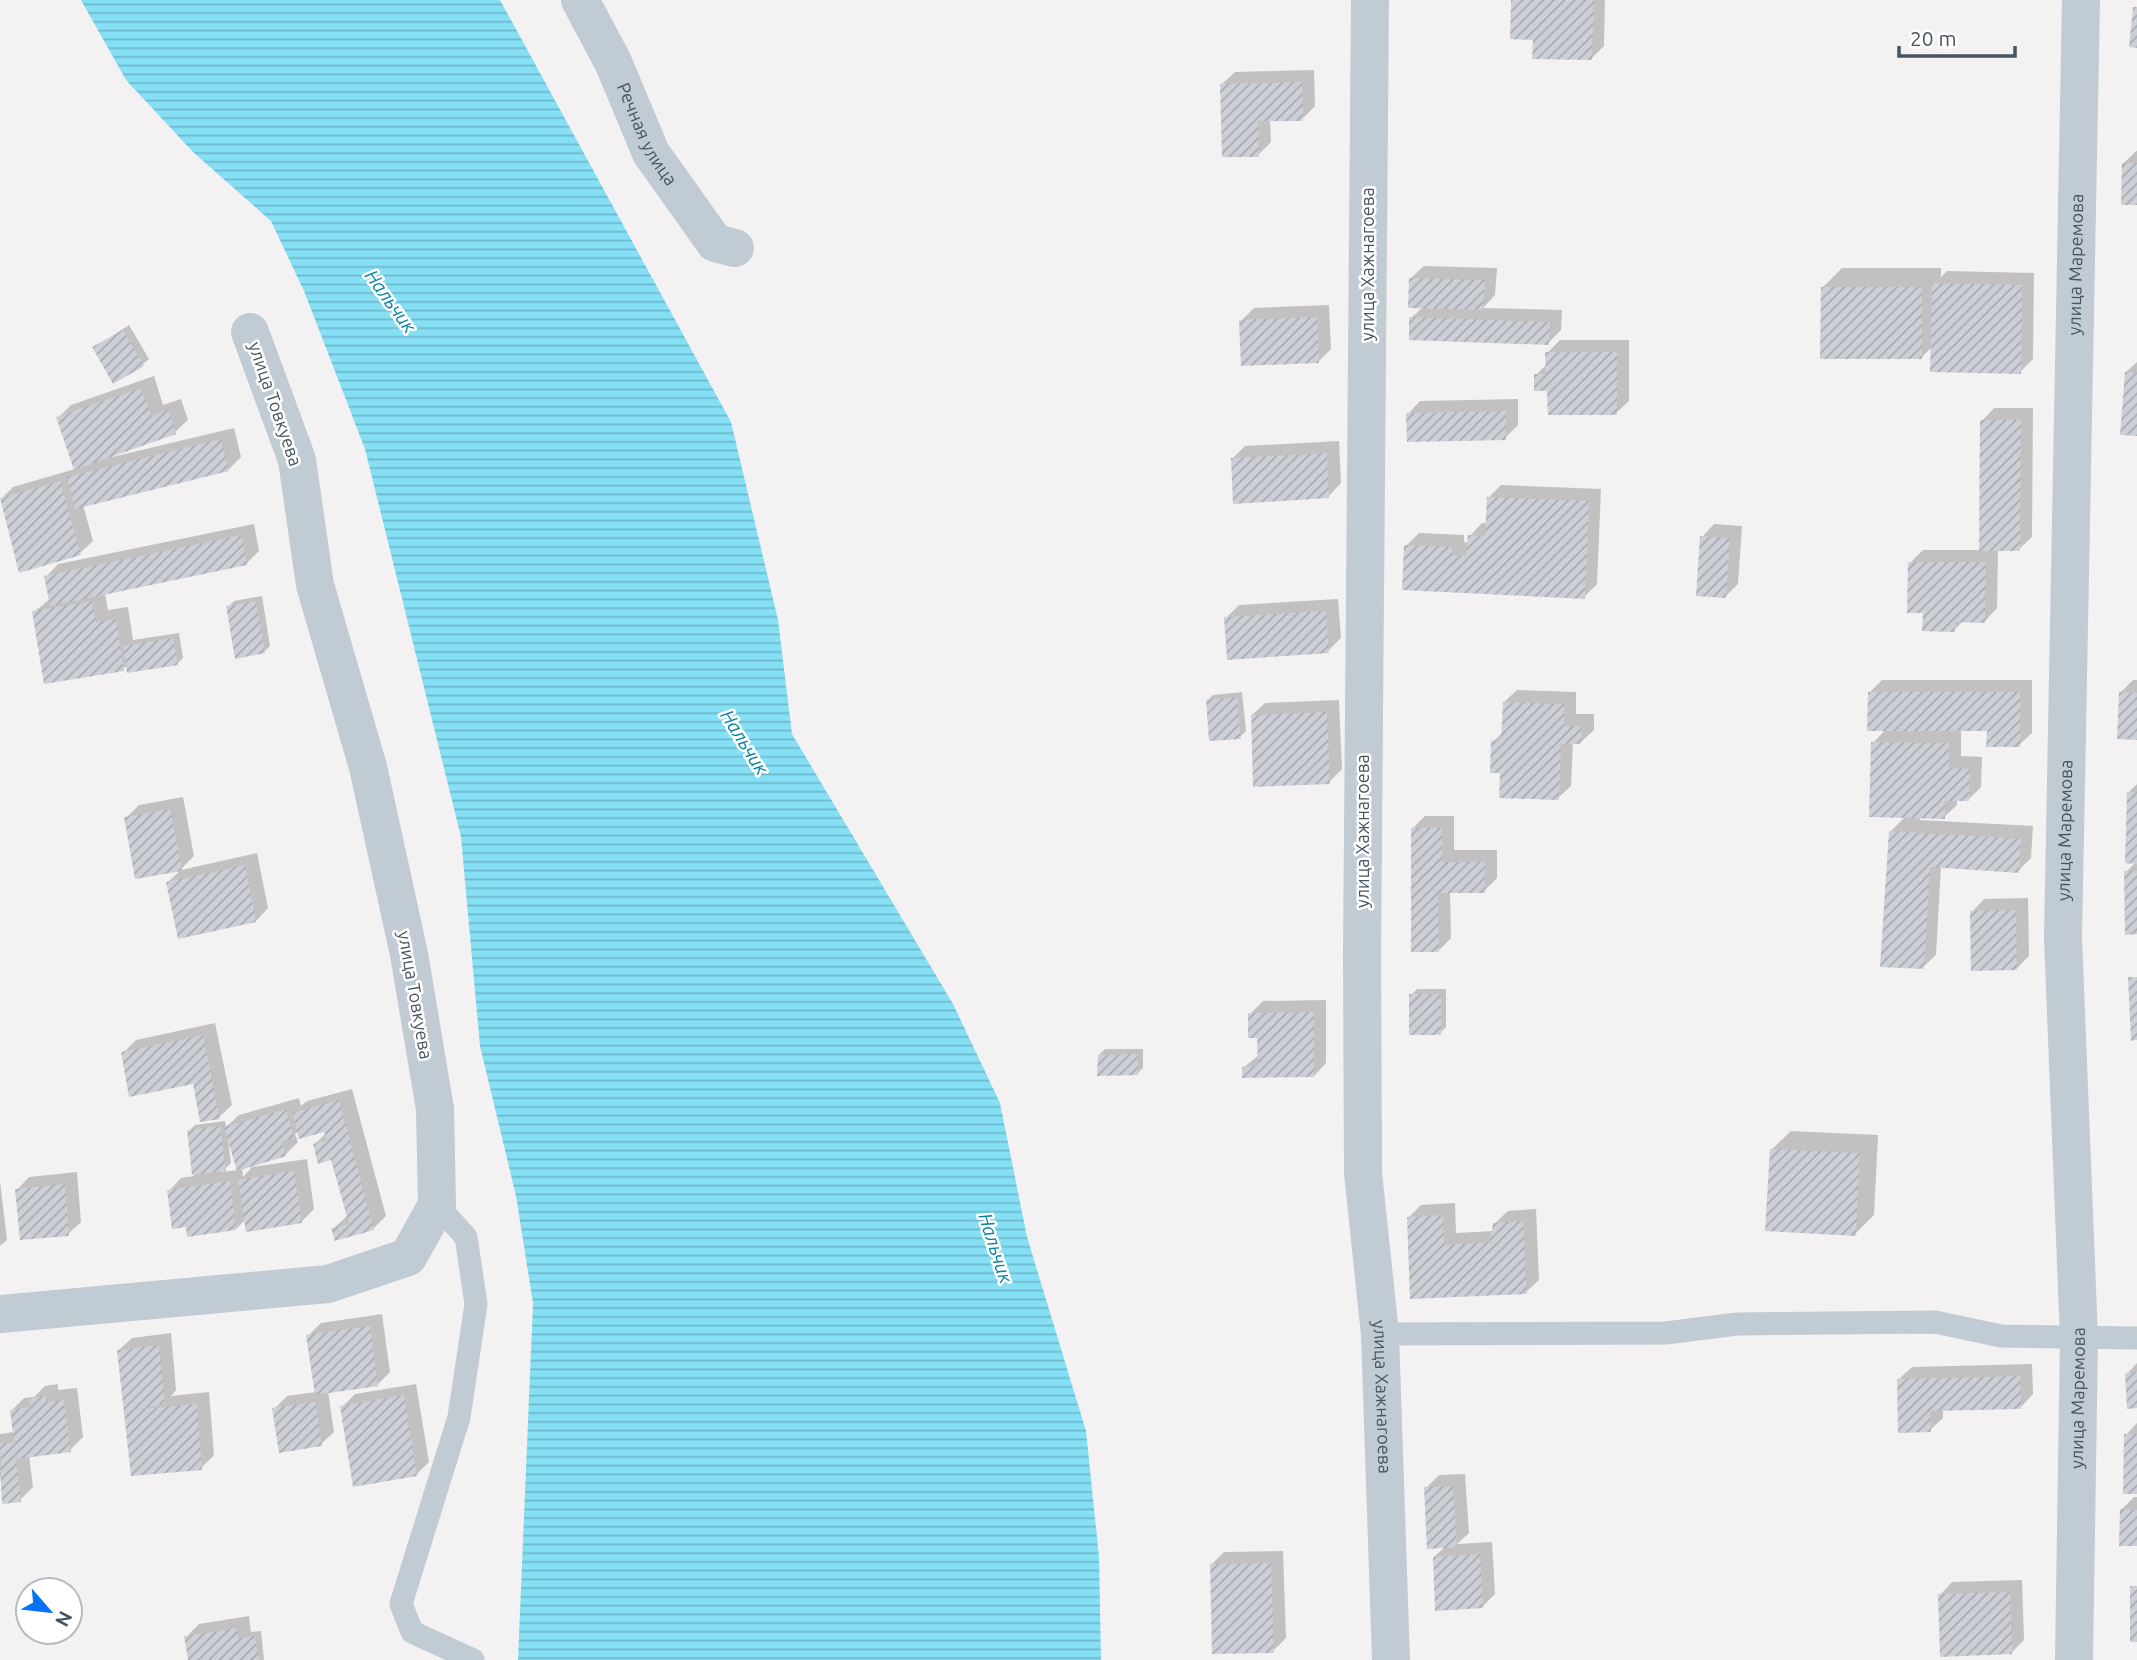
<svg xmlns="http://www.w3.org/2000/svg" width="2137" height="1660" font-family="Ubuntu,sans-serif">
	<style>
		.water { fill: url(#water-rules) }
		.shadow { fill: #0003; fill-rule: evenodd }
		.building { fill: url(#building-hatch) }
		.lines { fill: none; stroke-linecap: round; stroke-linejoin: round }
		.service { stroke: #c0cbd4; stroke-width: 23 }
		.minor { stroke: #c0cbd4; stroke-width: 38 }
		.labels { text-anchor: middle; stroke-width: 5; stroke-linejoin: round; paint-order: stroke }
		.street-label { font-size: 18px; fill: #475461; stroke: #fff }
		.water-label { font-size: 19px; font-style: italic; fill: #0381a1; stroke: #fff }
	</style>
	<defs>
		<pattern id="water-rules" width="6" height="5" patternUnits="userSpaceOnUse" patternTransform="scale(1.75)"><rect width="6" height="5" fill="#85dff5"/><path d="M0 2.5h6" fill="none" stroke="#6fb7ca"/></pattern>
		<pattern id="building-hatch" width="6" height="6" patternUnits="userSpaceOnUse" patternTransform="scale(1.75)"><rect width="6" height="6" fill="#ccd0d6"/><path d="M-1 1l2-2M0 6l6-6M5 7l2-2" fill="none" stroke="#a7abb1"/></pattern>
	</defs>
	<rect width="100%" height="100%" fill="#f3f1f1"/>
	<path class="water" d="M81 0H500L731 422 778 620 792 734 953 1004 1000 1103 1027 1237 1086 1431 1099 1557 1101 1660H518L533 1303 516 1196 480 1046 461 837 365 449 304 291 271 221 193 152 126 80Z"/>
	<g class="shadow">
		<path d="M1513 0H1605L1604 46 1591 59 1535 38Z"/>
		<path d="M1314 70 1315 106 1302 119H1270L1271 142 1258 155 1222 84 1235 72Z"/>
		<path d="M2136 151H2137V204L2124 163Z"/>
		<path d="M1424 266 1497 268 1495 295 1483 308 1562 310 1561 330 1548 343 1411 318 1423 307 1411 278Z"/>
		<path d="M1842 268H1941V277L1947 271 2034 273 2033 359 2020 372 1933 346 1921 358 1823 287Z"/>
		<path d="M1329 305 1331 349 1318 362 1241 321 1254 308Z"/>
		<path d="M129 325 149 359 143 364 94 348Z"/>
		<path d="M1560 340H1629V401L1616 413 1549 389 1536 375 1547 364V353Z"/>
		<path d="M2137 362V434L2126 372Z"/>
		<path d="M154 376 163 405 181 399 188 420 175 432 111 455 112 457 234 428 241 457 228 470 83 505 93 541 80 553 1 499 13 487 75 469 58 418 71 405Z"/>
		<path d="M1518 399V425L1505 438 1408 414 1420 401Z"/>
		<path d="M1994 408H2033L2032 537 2019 549H1998L1997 608 1985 621H1963L1954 630 1924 611 1910 563 1923 550H1981L1982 421Z"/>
		<path d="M1339 441 1341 483 1329 496 1232 459 1245 446Z"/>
		<path d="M1501 485 1601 489 1597 584 1584 597 1406 546 1419 533 1464 535V542L1469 543 1470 536 1482 523H1487L1489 497Z"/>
		<path d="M254 524 259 551 246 564 105 593 108 610 128 607 133 640 179 633 183 658 177 664H128L123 669 34 612 50 599 46 577 58 564Z"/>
		<path d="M1714 524 1742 526 1738 584 1726 596 1702 537Z"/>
		<path d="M262 596 270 646 264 652 228 607 234 601Z"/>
		<path d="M1338 599 1341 638 1328 651 1226 618 1239 605Z"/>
		<path d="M1882 680H2032V733L2019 745 1989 729H1961V756L1982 757 1981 787 1969 799H1957V805L1944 817H1920V820L2033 826 2031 858 2018 871 1941 866 1936 955 1923 967 1890 832 1906 816 1873 743 1886 729 1869 693Z"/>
		<path d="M2133 680H2137V738L2120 693Z"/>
		<path d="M1517 690 1576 692V714H1594V730L1581 742H1573L1571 786 1558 798 1502 771 1493 742 1503 732 1504 702Z"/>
		<path d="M1242 692 1246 731 1240 737 1207 701 1213 695Z"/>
		<path d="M1339 700 1342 769 1329 782 1252 715 1265 703Z"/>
		<path d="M2137 784V932L2126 872 2136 862 2128 793Z"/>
		<path d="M183 797 194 856 181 869 126 818 139 805Z"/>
		<path d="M1425 816H1454V850H1497V878L1484 891H1450L1451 938 1438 951 1412 829Z"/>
		<path d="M257 853 268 908 256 921 168 882 181 870Z"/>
		<path d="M2028 898 2029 956 2017 968 1972 912 1984 899Z"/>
		<path d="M1417 989H1446V1027L1440 1033 1411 995Z"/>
		<path d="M1326 1000V1063L1314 1076 1244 1067 1259 1055V1036L1250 1014 1263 1001Z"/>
		<path d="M215 1023 232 1105 219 1117 194 1082 123 1053 136 1040Z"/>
		<path d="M1105 1049H1143V1068L1137 1074 1099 1055Z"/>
		<path d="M352 1089 386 1216 373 1229H333L348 1215 333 1158 315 1144 326 1133 325 1130 299 1131 295 1134 298 1142 285 1155 242 1167 243 1177 252 1167 307 1159 314 1209 301 1222 246 1219 236 1229 187 1225 169 1191 181 1178 194 1176 189 1131 195 1125 225 1121 226 1127 239 1115 299 1098 301 1106 307 1101ZM228 1140H230L238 1170 222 1172 231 1163Z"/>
		<path d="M1791 1131 1878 1135 1874 1215 1855 1234 1771 1150Z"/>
		<path d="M77 1172 81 1222 68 1234 17 1190 29 1177Z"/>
		<path d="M0 1181 7 1240 0 1246Z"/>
		<path d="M1455 1203 1456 1233 1494 1231 1495 1223 1508 1211 1536 1209 1539 1280 1526 1292 1412 1298 1408 1218 1421 1205Z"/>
		<path d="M382 1314 390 1372 378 1384 328 1391 334 1432 321 1444 274 1409 287 1396 316 1392 308 1336 321 1323Z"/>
		<path d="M171 1333 176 1390 171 1396 209 1392 214 1455 201 1468 132 1474 119 1350 132 1338Z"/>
		<path d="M2137 1363V1406L2127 1374Z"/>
		<path d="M2032 1364 2033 1394 2021 1407 1943 1409V1418L1930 1430 1899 1379 1912 1367Z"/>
		<path d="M58 1384V1390L77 1388 83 1437 70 1450 29 1455 33 1487 20 1500 3 1502 0 1474V1434L14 1432 12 1410 24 1398 34 1397 45 1386Z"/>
		<path d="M416 1384 429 1462 416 1475 342 1407 355 1394Z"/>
		<path d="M2137 1423V1492L2126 1435Z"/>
		<path d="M1465 1474 1469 1533 1457 1544 1492 1542 1495 1594 1482 1607 1434 1557 1446 1546 1426 1488 1439 1475Z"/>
		<path d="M2134 1497H2137V1545L2121 1510Z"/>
		<path d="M1283 1551 1286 1638 1273 1651 1211 1565 1224 1552Z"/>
		<path d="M2022 1580 2024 1640 2011 1653 1940 1595 1952 1582Z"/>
		<path d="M249 1616 251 1632 261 1631 264 1660H189L186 1637 199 1624Z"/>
	</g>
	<g class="building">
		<path d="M1511 0H1594L1592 60 1532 59 1533 40 1510 39Z"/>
		<path d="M2133 7H2137V48L2129 47Z"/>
		<path d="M1302 82 1303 121H1258L1259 157H1222L1220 84Z"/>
		<path d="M2122 163H2137V205H2121Z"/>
		<path d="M1409 278 1485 280 1483 310 1408 308Z"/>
		<path d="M1932 283 2022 285 2021 374 1930 372Z"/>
		<path d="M1821 287H1922V359H1820Z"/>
		<path d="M1317 317 1319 363 1241 366 1239 320Z"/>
		<path d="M1409 317 1550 322 1549 345 1409 340Z"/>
		<path d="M123 330 144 366 113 384 92 347Z"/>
		<path d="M1545 352H1617V415H1548L1547 391H1534V374H1546Z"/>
		<path d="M2125 372 2137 373V436L2120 435Z"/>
		<path d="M141 388 151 416 168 410 176 434 74 470 56 417Z"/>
		<path d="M1506 411V440L1407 442 1406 413Z"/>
		<path d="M1980 420H2021L2020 551H1979Z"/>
		<path d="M221 439 229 471 75 509 67 477Z"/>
		<path d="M1327 453 1329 498 1233 504 1231 458Z"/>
		<path d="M60 481 81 555 19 573 0 498Z"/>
		<path d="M1487 497 1589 501 1585 599 1402 590 1404 545 1452 547V555L1466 556 1468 535 1485 536Z"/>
		<path d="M241 535 247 565 50 606 44 576Z"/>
		<path d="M1700 536 1730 538 1726 598 1696 596Z"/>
		<path d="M1908 562H1986L1985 623 1955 622V632L1922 631 1923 613H1907Z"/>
		<path d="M92 601 96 622 116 619 124 671 44 684 32 611Z"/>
		<path d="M256 601 265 653 235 659 226 606Z"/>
		<path d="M1326 611 1329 653 1227 660 1224 617Z"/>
		<path d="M173 638 178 665 127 673 123 646Z"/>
		<path d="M1868 692H2020V747H1986L1987 731H1867Z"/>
		<path d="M2119 692 2137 693V740L2117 739Z"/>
		<path d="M1237 697 1241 739 1209 741 1206 700Z"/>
		<path d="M1503 702 1564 704V726H1582L1581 744H1561L1559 800 1499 798 1500 773H1490L1491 741 1501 739Z"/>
		<path d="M1327 712 1330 784 1253 787 1251 715Z"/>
		<path d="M1871 742 1949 743V768L1970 769 1969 801H1945V819L1869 817Z"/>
		<path d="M2127 792H2137V864L2125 863Z"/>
		<path d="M170 809 182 871 135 879 124 817Z"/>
		<path d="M1411 828H1442V862H1485V893H1438L1439 952H1411Z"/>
		<path d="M1889 831 2021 839 2019 873 1930 867 1924 969 1880 967Z"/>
		<path d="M245 865 256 922 178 939 166 882Z"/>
		<path d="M2124 871H2137V934L2125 935Z"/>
		<path d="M2016 910 2017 970 1971 971 1970 911Z"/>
		<path d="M2128 977H2137V1040L2131 1041Z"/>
		<rect x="1409" y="994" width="32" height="41"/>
		<path d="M1314 1012V1077L1242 1078V1067L1258 1066 1257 1038H1248V1013Z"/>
		<path d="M203 1035 220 1119 200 1122 193 1084 129 1097 121 1052Z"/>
		<path d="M1138 1054V1075L1097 1076 1098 1055Z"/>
		<path d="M339 1100 374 1230 335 1241 331 1228 349 1224 331 1160 318 1164 313 1144 326 1140 324 1132 299 1139 292 1113Z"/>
		<path d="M286 1109 294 1138 281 1142 286 1156 237 1171 224 1127Z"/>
		<path d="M220 1126 226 1171 192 1175 187 1130Z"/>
		<path d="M1770 1149 1860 1153 1856 1236 1765 1231Z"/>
		<path d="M294 1171 302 1223 246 1232 238 1180Z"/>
		<path d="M230 1181 236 1230 187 1237 186 1227 172 1229 167 1190Z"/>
		<path d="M65 1184 69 1236 20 1240 15 1189Z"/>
		<path d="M1443 1215 1444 1245 1490 1242 1493 1223 1523 1221 1527 1294 1410 1299 1407 1217Z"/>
		<path d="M370 1326 378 1386 315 1395 306 1335Z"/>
		<path d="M159 1345 165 1404 132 1410 197 1404 202 1470 131 1476 117 1350Z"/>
		<path d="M2137 1372V1408L2127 1409 2125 1373Z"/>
		<path d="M2020 1376 2021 1409 1930 1411 1931 1432 1898 1433 1897 1379Z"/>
		<path d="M404 1395 417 1476 353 1487 340 1406Z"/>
		<path d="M46 1396V1402L64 1400 71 1452 16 1459 21 1502 2 1504 0 1444 14 1442 10 1410 31 1407 30 1398Z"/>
		<path d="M315 1402 322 1446 279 1453 272 1408Z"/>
		<path d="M2124 1434H2137V1494H2123Z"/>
		<path d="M1453 1486 1457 1547 1427 1549 1424 1487Z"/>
		<path d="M2120 1509 2137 1510V1546H2119Z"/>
		<path d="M1480 1554 1483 1608 1435 1611 1433 1557Z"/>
		<path d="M1271 1563 1274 1653 1212 1654 1210 1564Z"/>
		<rect x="2130" y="1586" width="7" height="56"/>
		<path d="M2010 1592 2012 1654 1940 1657 1938 1594Z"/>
		<path d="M237 1628 238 1638 255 1636 259 1660H188L184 1636Z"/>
	</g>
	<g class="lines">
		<g class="service">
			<path d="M437 1205 466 1237 476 1304 459 1417 401 1604 412 1632 473 1660"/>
			<path d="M1380 1334 1666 1333 1737 1324 1935 1322 2001 1336 2137 1338"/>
		</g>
		<g class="minor">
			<path id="s1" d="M580 0 613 62 651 153 715 243 735 248"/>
			<path id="s2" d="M1370 0 1362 953 1363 1173 1380 1334 1391 1660"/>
			<path d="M0 1314 328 1284 408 1257 437 1205 435 1109 409 954 368 767 315 585 297 460 250 332"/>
			<path id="s3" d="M2074 1660 2079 1338 2063 938 2081 0"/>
		</g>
	</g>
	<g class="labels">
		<g class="street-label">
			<text dy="6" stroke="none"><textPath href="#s1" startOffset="150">Речная улица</textPath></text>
			<text dy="6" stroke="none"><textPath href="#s3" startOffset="1396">улица Маремова</textPath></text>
			<text transform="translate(1368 264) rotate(-90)" y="6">улица Хажнагоева</text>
			<text transform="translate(275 404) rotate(71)" y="6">улица Товкуева</text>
			<text dy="6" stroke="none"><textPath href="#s3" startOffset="830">улица Маремова</textPath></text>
			<text transform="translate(1363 831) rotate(-90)" y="6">улица Хажнагоева</text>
			<text transform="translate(415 995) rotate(80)" y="6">улица Товкуева</text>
			<text dy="6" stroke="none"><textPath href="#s2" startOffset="1398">улица Хажнагоева</textPath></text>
			<text dy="6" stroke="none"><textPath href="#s3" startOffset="262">улица Маремова</textPath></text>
		</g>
		<g class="water-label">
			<text transform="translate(391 301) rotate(54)" y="7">Нальчик</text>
			<text transform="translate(745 742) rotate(58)" y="7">Нальчик</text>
			<text transform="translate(996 1248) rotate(72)" y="7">Нальчик</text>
		</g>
	</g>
	<g transform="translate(49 1611) rotate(118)"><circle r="33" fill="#ffffff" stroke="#b5bbc0" stroke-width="2"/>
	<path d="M0-5L12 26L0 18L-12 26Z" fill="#0772f7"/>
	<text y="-10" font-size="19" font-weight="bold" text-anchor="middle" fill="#475461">N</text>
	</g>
	<path d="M1899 46v10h116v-10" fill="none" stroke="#475461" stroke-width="3.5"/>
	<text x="1910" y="46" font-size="21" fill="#475461" stroke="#ffffff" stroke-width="5" paint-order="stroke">20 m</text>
</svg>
